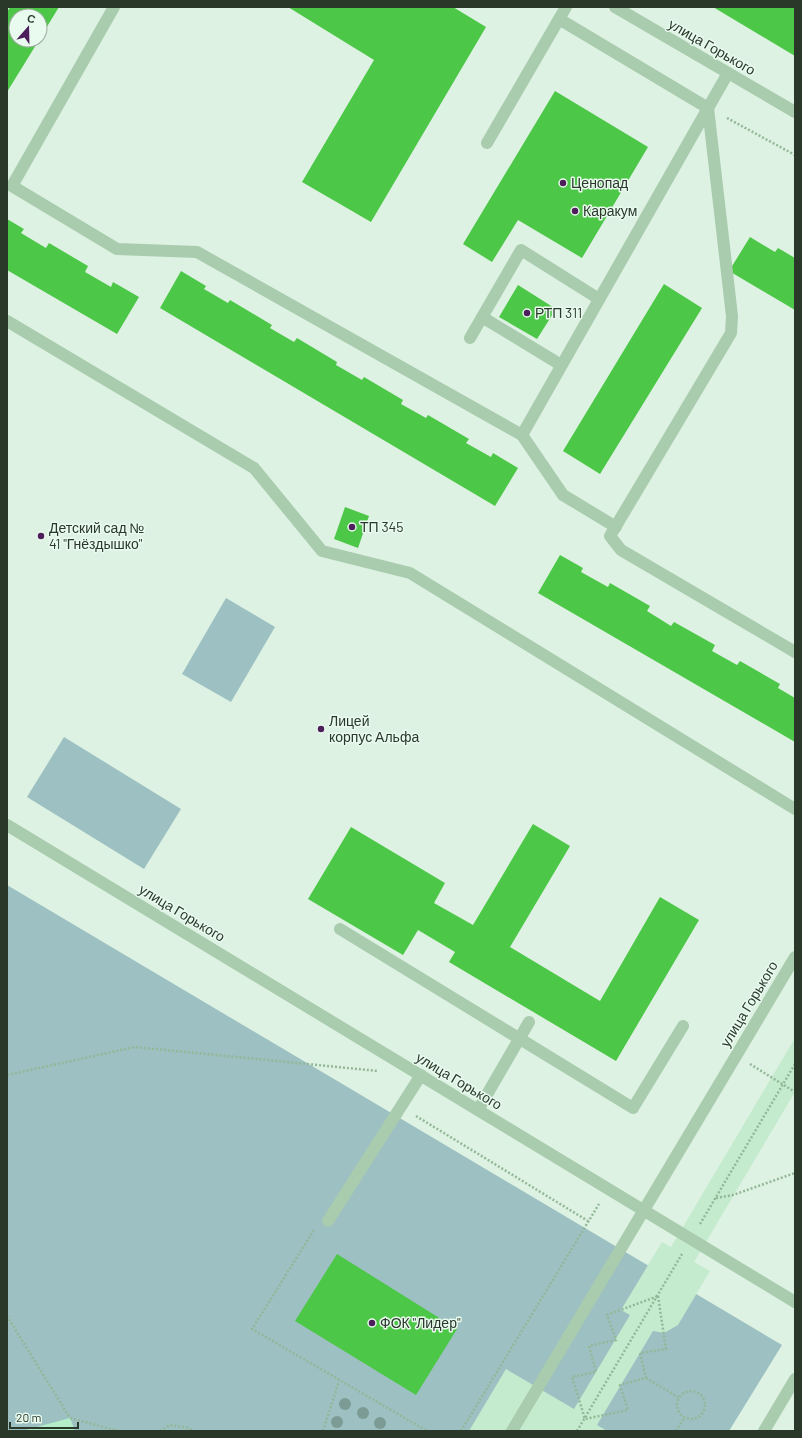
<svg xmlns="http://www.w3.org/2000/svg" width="802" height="1438" font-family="Barlow,sans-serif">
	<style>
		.green { fill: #9dc0c2 }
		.sand { fill: #b3eec9 }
		.plaza { fill: #c4ebce }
		.building { fill: #4dc747 }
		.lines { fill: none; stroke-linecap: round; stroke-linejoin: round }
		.path { stroke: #93b798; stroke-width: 2.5; stroke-dasharray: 2 2; stroke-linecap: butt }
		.minor { stroke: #a9cbae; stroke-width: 12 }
		.tree { fill: #7c9b95 }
		.poi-dot { fill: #4c1e5a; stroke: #e9faee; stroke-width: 1.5 }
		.labels { text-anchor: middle; stroke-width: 3; stroke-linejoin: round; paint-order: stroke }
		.street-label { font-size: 14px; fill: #293829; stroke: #e9faee }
		.poi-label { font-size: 14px; fill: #293829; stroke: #e9faee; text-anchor: start }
	</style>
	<rect width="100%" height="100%" fill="#ddf2e2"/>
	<g class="green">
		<path d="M226 598 275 627 231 702 182 674Z"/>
		<path d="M64 737 181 809 144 869 27 797Z"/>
		<path d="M7 885 782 1345 729 1431H7Z"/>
	</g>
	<path class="sand" d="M70 1418 75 1431H22Z"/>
	<path class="plaza" d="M795 1038V1092L694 1262 710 1271 678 1325 664 1333 653 1331 597 1425 607 1431H469L506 1369 574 1409 630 1315 621 1310 662 1242 671 1247Z"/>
	<g class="building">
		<path d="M10 7H59L40 38V16H16V40H39L7 92V12Z"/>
		<path d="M288 7H453L486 27 371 222 302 182 374 60Z"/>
		<path d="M713 7H795V56Z"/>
		<path d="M555 91 648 147 582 258 518 220 492 262 463 244Z"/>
		<path d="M7 219 24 229 21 233 46 248 49 243 88 266 85 272 111 287 113 282 139 297 117 334 7 270Z"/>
		<path d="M750 237 775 252 778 248 795 258V310L729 271Z"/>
		<path d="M181 271 206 286 204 289 228 303 230 300 272 325 270 328 294 342 297 338 337 362 336 365 362 380 364 377 403 400 401 404 426 418 428 415 469 439 466 443 491 457 493 453 518 468 495 506 160 308Z"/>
		<path d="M664 284 702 308 600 474 563 451Z"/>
		<path d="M518 285 556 309 537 339 499 317Z"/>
		<path d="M345 507 369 516 358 548 334 539Z"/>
		<path d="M560 555 583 568 581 572 608 587 610 583 650 606 647 611 671 626 674 622 715 645 712 651 737 665 740 661 780 684 778 688 795 698V742L538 593Z"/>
		<path d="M533 824 570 846 510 947 600 1001 660 897 699 920 616 1061 449 962 455 952 418 930 403 955 308 899 351 827 445 883 434 903 473 925Z"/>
		<path d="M337 1254 457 1329 416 1395 295 1321Z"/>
	</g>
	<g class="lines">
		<g class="path">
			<path d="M727 118 795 155"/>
			<path d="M750 1064 795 1092"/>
			<path d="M7 1075 135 1047 378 1071"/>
			<path d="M416 1116 588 1221"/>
			<path d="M716 1198 733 1195 795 1173"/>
			<path d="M700 1224 795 1064"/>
			<path d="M314 1230 252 1329 427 1431"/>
			<path d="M658 1296 666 1349 640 1353 646 1378 620 1385 628 1410 585 1419 572 1377 596 1372 589 1346 616 1340 607 1315Z"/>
			<path d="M7 1316 70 1418 118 1431"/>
			<path d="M646 1378 678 1397"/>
			<circle cx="691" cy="1405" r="14"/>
			<path d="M160 1431 170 1425 189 1428 193 1431"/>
			<path d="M323 1431 339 1381"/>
			<path d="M461 1431 599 1204"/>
			<path d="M577 1431 682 1254"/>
			<path d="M676 1431 684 1418"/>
		</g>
		<g class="minor">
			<path d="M114 7 12 186 117 249 197 252 522 435"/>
			<path d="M615 7 795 112"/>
			<path d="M559 19 708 108 732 316 731 333 610 536 621 550 795 652"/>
			<path d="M487 143 566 7"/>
			<path d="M482 317 561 365"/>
			<path d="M7 321 254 468 322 551 410 573 795 809"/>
			<path d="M470 338 521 250 599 299"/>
			<path d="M616 527 563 495 522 435 728 73"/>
			<path d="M7 825 795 1302"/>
			<path d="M340 929 633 1108 683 1026"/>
			<path d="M478 1110 529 1022"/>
			<path d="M328 1221 421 1075"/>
			<path d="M512 1431 795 957"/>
			<path d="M764 1431 795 1379"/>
		</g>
	</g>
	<g class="tree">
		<circle cx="345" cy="1404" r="6"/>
		<circle cx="363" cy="1413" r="6"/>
		<circle cx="337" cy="1422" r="6"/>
		<circle cx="380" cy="1423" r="6"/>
	</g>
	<g class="poi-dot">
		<circle cx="563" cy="183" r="4"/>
		<circle cx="575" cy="211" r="4"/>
		<circle cx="527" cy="313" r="4"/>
		<circle cx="352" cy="527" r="4"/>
		<circle cx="41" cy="536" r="4"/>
		<circle cx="321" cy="729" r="4"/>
		<circle cx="372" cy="1323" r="4"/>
	</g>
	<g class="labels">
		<g class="street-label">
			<text transform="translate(712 47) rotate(30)" y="5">улица Горького</text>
			<text transform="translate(182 913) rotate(31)" y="5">улица Горького</text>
			<text transform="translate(749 1004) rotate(-59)" y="5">улица Горького</text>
			<text transform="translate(459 1081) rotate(31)" y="5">улица Горького</text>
		</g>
		<g class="poi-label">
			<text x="571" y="188">Ценопад</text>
			<text x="583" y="216">Каракум</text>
			<text x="535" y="318">РТП 311</text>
			<text x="360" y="532">ТП 345</text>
			<text x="49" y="533">Детский сад №<tspan x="49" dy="16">41 "Гнёздышко"</tspan></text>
			<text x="329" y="726">Лицей<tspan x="329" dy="16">корпус Альфа</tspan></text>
			<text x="380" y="1328">ФОК "Лидер"</text>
		</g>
	</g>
	<rect width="802" height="1438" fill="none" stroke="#293829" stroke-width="16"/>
	<g transform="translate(28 28) rotate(20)"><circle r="19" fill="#e9faee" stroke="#9cac9f"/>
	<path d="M0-3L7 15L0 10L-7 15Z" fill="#4c1e5a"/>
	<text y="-6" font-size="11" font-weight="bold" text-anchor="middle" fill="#293829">С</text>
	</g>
	<path d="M10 1422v6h68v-6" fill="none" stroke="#293829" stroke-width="2"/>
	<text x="16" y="1422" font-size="12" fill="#293829" stroke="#e9faee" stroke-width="3" paint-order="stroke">20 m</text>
</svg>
